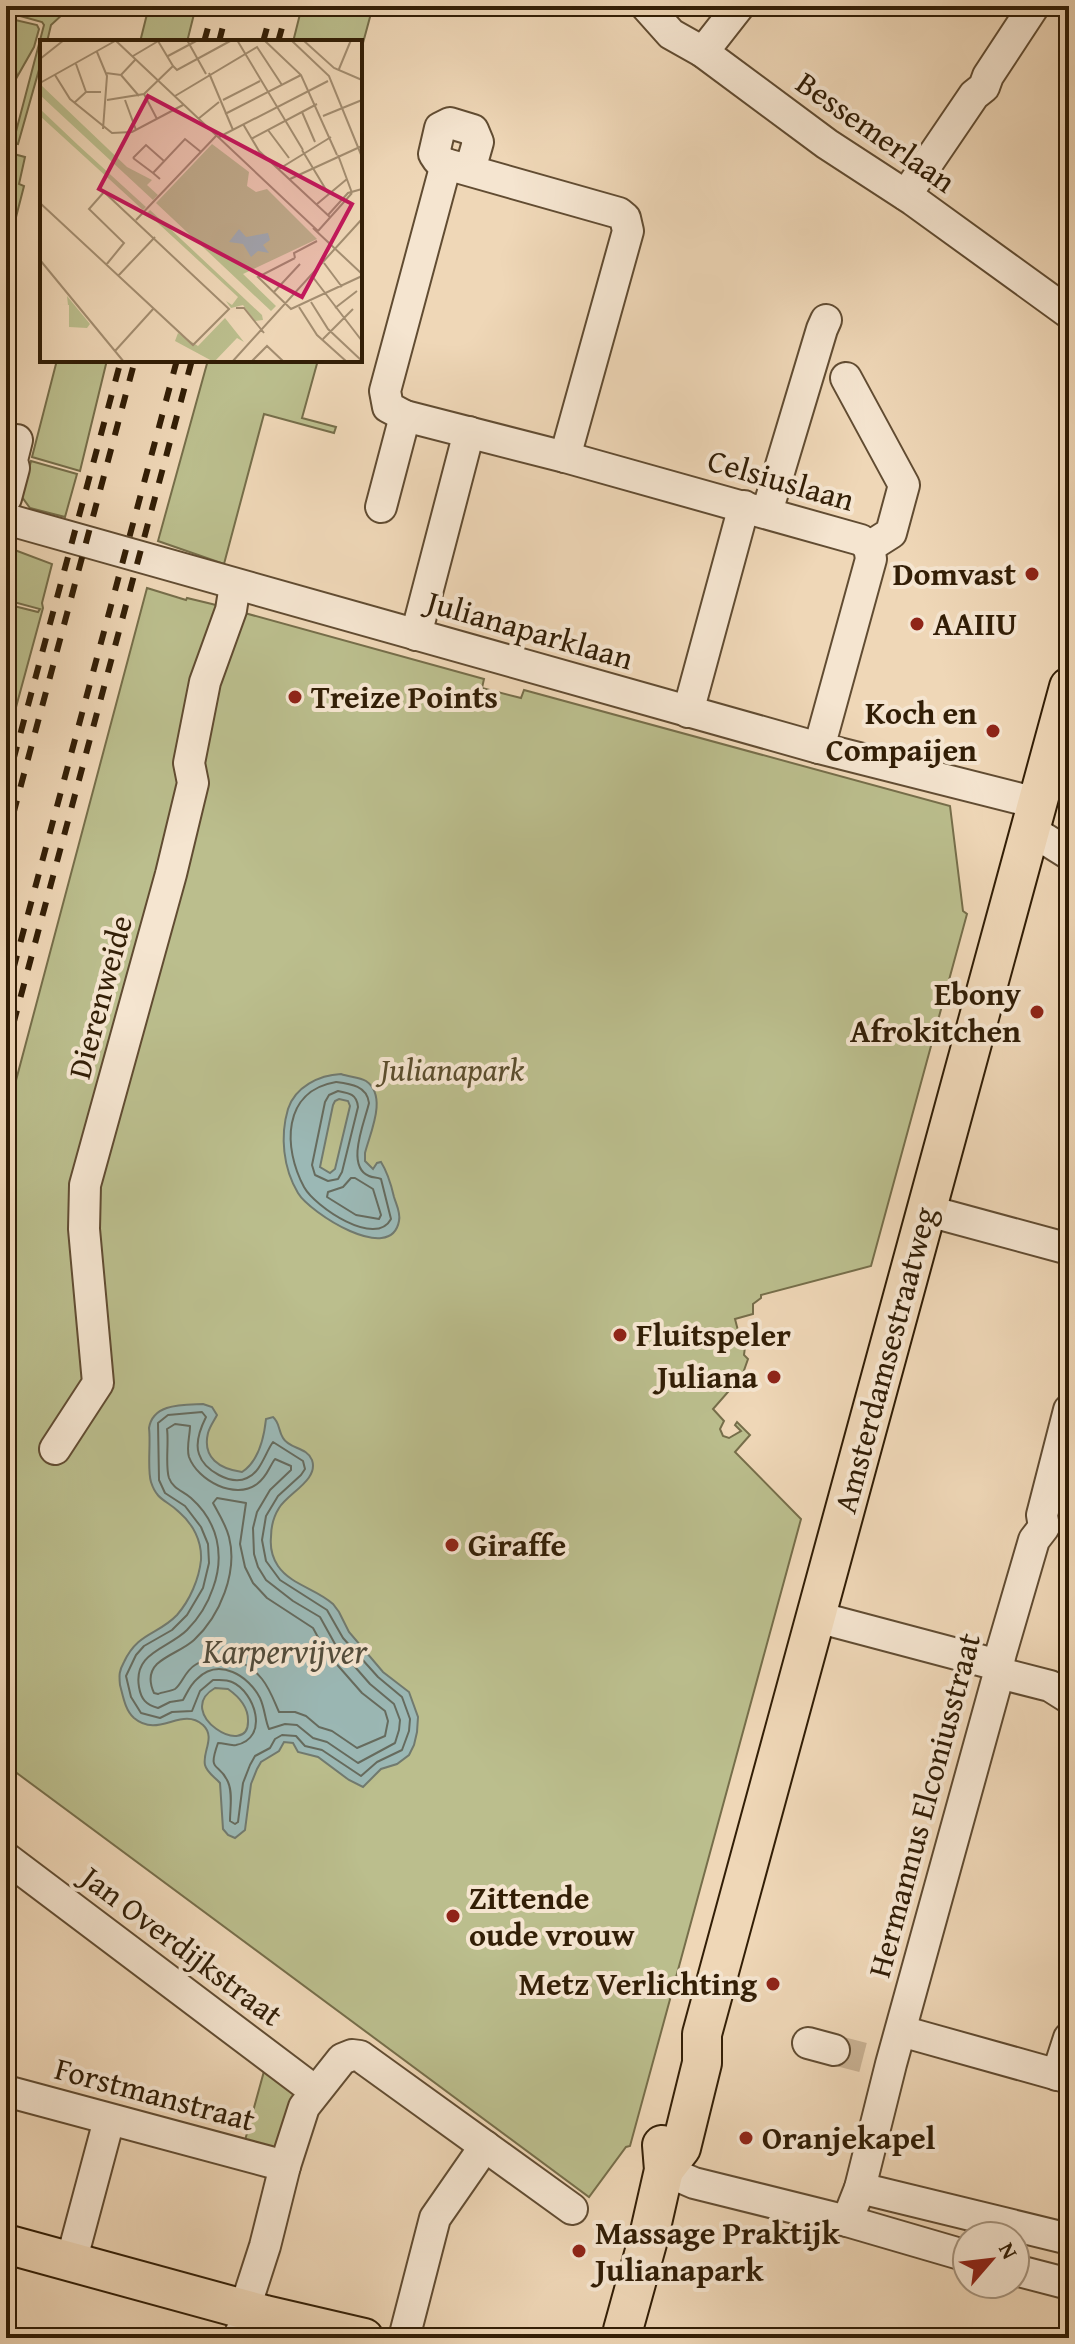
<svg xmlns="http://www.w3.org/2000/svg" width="1075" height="2344" font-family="'Gentium Book Plus',serif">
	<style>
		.green { fill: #bbbe8d; stroke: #766e4a; stroke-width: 2 }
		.water { fill: #9bb8b5; stroke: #717a6f; stroke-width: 2; fill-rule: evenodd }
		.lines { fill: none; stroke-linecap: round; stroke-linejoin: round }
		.shore { stroke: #666b5e; stroke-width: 2 }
		.minor-tunnel { stroke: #c9b294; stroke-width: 30; stroke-dasharray: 30 15; stroke-linecap: butt }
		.minor-casing { stroke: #614c32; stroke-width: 34 }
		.major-casing { stroke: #321e06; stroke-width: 42 }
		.minor { stroke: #f5e5d0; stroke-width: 30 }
		.major { stroke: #efd7b7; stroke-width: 38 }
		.rail { stroke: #321e06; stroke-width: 6; stroke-dasharray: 14 14; stroke-linecap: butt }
		.poi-dot { fill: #8f2418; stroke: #f5e5d0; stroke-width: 3 }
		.labels { text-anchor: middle; stroke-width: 8; stroke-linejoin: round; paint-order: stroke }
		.street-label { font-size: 32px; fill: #321e06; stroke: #f5e5d0 }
		.poi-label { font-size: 32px; font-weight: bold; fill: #321e06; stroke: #f5e5d0; text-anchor: start }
		.park-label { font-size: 32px; font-style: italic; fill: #5b4e2e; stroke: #f5e5d0 }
		.water-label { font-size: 34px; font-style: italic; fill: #524c3b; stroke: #f5e5d0 }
		.inset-road { fill: none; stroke: #a38d70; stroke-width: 2 }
		.view { fill: #c2185b; fill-opacity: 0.15; stroke: #c2185b; stroke-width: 4 }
		.inset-edge { fill: none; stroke: #321e06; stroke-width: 4 }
	</style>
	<rect width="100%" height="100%" fill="#efd7b7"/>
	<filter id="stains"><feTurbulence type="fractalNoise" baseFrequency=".0025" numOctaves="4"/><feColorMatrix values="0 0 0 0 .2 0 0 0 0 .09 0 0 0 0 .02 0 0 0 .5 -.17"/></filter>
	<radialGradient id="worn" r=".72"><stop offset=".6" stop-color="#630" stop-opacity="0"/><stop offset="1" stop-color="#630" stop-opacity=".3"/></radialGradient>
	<g class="green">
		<path d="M15 6H66L63 14 51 25 47 42H42V59L18 144 13 143 44 25 42 22 13 14Z"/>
		<path d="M149 6H196L187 42H140Z"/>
		<path d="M302 6H373L360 54V42H293Z"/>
		<path d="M11 19 37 25 39 29 34 47 17 77 14 59 6 44Z"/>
		<path d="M10 153 25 157 19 184 24 186 6 256V169Z"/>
		<path d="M57 360H107L80 471 32 457Z"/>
		<path d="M208 360H318L302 418 336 427 334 433 264 414 224 564 158 541Z"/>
		<path d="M31 461 77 474 65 517 30 508 22 497Z"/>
		<path d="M12 549 52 564 42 603 43 608 6 744V604L38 612 40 609 6 600V572Z"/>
		<path d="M147 588 186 600 187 598 212 604 484 679 482 688 521 698 524 690 950 806 963 911 967 914 871 1266 761 1295V1298L753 1304V1314L735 1319 742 1346 745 1347 744 1355 748 1359 742 1376 713 1409 724 1421 720 1429 723 1436 729 1438 741 1431 735 1425 737 1422 750 1435 735 1452 801 1519 630 2146 626 2147 589 2197 6 1765V1118Z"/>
		<path d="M266 2064 296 2089 282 2146 272 2152 244 2144Z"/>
	</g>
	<g class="water">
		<path d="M341 1074C349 1077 359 1077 366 1081 388 1096 370 1133 365 1153V1161L373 1169 377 1163 381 1162C388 1173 391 1184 394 1197 396 1204 401 1213 399 1221 391 1265 310 1213 298 1193 283 1168 280 1136 288 1109 295 1087 319 1075 341 1074ZM339 1099 348 1101 350 1106 335 1169 330 1173 320 1167 333 1105 335 1101Z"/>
		<path d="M203 1404 212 1407 217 1415C214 1421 210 1426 208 1433 202 1458 220 1469 242 1472 259 1461 264 1438 266 1419L273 1417C280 1423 278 1430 283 1438 289 1449 307 1447 312 1460 319 1480 288 1493 279 1508 274 1516 271 1527 271 1537 270 1547 272 1557 278 1566 291 1585 317 1589 333 1604L339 1612 349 1632 383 1672 409 1692 418 1717 417 1732 414 1745 409 1755 397 1764 381 1769 363 1787 349 1780 318 1757 298 1752 293 1743 284 1742 279 1751 261 1762 257 1769 251 1784 245 1830 235 1838 228 1835 223 1829 220 1783C215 1777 207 1773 205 1765 202 1752 216 1737 203 1725 181 1706 159 1739 134 1718 125 1710 123 1696 120 1685 119 1675 119 1671 124 1662 138 1632 158 1635 177 1615 190 1600 199 1579 201 1560 202 1541 193 1524 179 1512 167 1500 157 1501 151 1482 147 1469 151 1443 149 1428 153 1403 183 1405 203 1404ZM215 1688 228 1689C238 1696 248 1707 248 1720 250 1761 172 1713 215 1688Z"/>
	</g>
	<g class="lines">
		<g class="shore">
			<path d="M336 1082C351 1084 367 1086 369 1103 365 1121 345 1166 369 1176 373 1178 377 1177 381 1179L391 1219C376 1248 315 1207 304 1187 283 1148 282 1091 336 1082Z"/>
			<path d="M338 1091C349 1093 357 1094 358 1107L342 1172 338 1179 328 1181 315 1175 312 1165 325 1102 329 1095Z"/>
			<path d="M351 1178H355L373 1189 381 1215 379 1219 356 1215 327 1197 328 1192 343 1187Z"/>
			<path d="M202 1412 206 1417C201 1427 195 1443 199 1454 204 1470 231 1486 247 1478 261 1472 265 1453 273 1442L303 1461 305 1469 301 1475 278 1496 266 1516 262 1540 266 1561 280 1580 327 1610 343 1638 378 1677 402 1697 410 1719 409 1731 402 1750 377 1762 361 1776 322 1750 305 1746 296 1736 282 1735 275 1739 270 1748 255 1756 250 1765 243 1783 238 1822 235 1824 230 1821C230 1809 233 1793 228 1782 219 1761 207 1774 218 1743 224 1743 230 1746 236 1745 270 1738 255 1692 232 1682 226 1679 219 1680 213 1680L200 1691 192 1711 172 1712 160 1718 141 1713 131 1697 126 1676 136 1655 144 1646 172 1630 187 1615 203 1588 209 1563 208 1544 201 1527 185 1506 165 1493 159 1480 158 1423 168 1415Z"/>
			<path d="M175 1424 190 1426C190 1436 186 1447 189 1457 198 1481 235 1500 257 1484 267 1477 269 1467 275 1459L291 1466V1470L270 1490 257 1512 253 1528 254 1554 258 1567 266 1580 293 1601 320 1617 335 1644 370 1684 394 1704 400 1720 399 1730 395 1743 358 1763 327 1742 313 1738 297 1725 285 1724 269 1729C265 1720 265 1709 260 1698 249 1676 219 1657 197 1679 190 1685 187 1693 183 1700L170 1702 158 1708C146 1705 141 1699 139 1687 133 1652 168 1649 187 1630 198 1619 208 1603 213 1588 225 1555 218 1522 191 1498 183 1491 173 1489 169 1478 165 1466 169 1443 167 1429Z"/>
			<path d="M217 1498 246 1503 240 1544 245 1567 253 1583 267 1598 313 1628 326 1652 362 1693 385 1711 388 1721 385 1736 357 1748 332 1731 319 1727 306 1716 295 1712H279C274 1701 270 1689 262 1679 246 1659 218 1650 195 1665 185 1671 182 1684 175 1689 172 1691 162 1692 158 1694L154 1693C149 1682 149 1672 157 1664 168 1654 183 1650 194 1640 220 1616 238 1572 229 1537 226 1525 219 1514 213 1503Z"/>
		</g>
		<path class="minor-tunnel" d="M834 2050 873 2060"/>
		<g class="minor-casing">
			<g id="minor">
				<path d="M646 6 671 34 703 52 827 144 913 200 1069 313"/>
				<path d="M703 52 739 6"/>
				<path d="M470 170 478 142 473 130 450 123 440 128 434 154 438 160 446 164 619 213 625 218 628 231 565 457"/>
				<path d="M906 195 974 95 984 87 988 76 1034 6"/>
				<path d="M846 378 904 485 891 533 869 547"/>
				<path d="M405 416 388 407 385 391 446 164"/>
				<path d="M6 498 14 468 12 460 17 440"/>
				<path d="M381 507 405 416 565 457 861 540 869 547 871 559 819 748"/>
				<path d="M767 512 822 329 826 320"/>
				<path d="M6 519 819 748 1037 803"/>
				<path d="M416 635 469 432"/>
				<path d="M688 712 744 506"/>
				<path d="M1029 829 1069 854"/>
				<path d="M925 1210 1069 1249"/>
				<path d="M55 1449 98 1383 84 1229 85 1185 171 874 193 783 189 763 205 682 231 610 235 585"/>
				<path d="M817 1617 998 1665"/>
				<path d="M999 1673 1050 1686 1069 1698"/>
				<path d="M6 1858 315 2091"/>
				<path d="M901 2031 1069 2078"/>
				<path d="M808 2043 834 2050"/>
				<path d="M1057 2075 1069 2038"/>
				<path d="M6 2091 285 2166"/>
				<path d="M664 2170 694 2183 847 2221 967 2256"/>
				<path d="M860 2188 1069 2239"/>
				<path d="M847 2221 860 2188 891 2064 999 1673 998 1665 1001 1653 1034 1540 1044 1527 1042 1515 1069 1410"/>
				<path d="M71 2262 109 2120"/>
				<path d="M1015 2270 1069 2284"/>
				<path d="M245 2308 265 2246 285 2166 304 2107 342 2059 352 2055 360 2056 572 2209"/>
				<path d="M240 2338 241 2332"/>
				<path d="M404 2338 435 2218 485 2146"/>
			</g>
		</g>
		<g class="major-casing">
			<g id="major">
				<path d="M664 2170 681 2148 702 2063V2034L1069 687"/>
				<path d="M6 2244 265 2315 364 2338"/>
				<path d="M625 2338 623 2330 649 2236 664 2170 662 2145"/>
			</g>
		</g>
		<use href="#minor" class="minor"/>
		<use href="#major" class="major"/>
		<g class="rail">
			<path d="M204 42 214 6"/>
			<path d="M219 42 228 6"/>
			<path d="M263 42 273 6"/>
			<path d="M278 42 288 6"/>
			<path d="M6 787 121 360"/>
			<path d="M6 841 135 360"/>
			<path d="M6 996 177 360"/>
			<path d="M6 1051 192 360"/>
		</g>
	</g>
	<g class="poi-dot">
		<circle cx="1032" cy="574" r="8"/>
		<circle cx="917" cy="624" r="8"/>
		<circle cx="295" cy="697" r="8"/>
		<circle cx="993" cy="731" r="8"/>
		<circle cx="1037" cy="1012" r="8"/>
		<circle cx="620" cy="1335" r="8"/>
		<circle cx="774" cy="1377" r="8"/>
		<circle cx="452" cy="1545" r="8"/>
		<circle cx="453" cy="1916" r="8"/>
		<circle cx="773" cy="1984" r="8"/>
		<circle cx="746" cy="2138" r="8"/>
		<circle cx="579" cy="2251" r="8"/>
	</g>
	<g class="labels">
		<g class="street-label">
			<text transform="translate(876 132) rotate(35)" y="11">Bessemerlaan</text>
			<text transform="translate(781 480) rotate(16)" y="11">Celsiuslaan</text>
			<text transform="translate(530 630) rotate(16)" y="11">Julianaparklaan</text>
			<text transform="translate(100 997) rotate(-75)" y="11">Dierenweide</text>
			<text transform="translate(885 1360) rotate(-75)" y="11">Amsterdamsestraatweg</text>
			<text transform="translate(924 1805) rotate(-75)" y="11">Hermannus Elconiusstraat</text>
			<text transform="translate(182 1946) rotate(37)" y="11">Jan Overdijkstraat</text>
			<text transform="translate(155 2094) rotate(15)" y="11">Forstmanstraat</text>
		</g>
		<g class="poi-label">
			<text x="1016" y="585" text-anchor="end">Domvast</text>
			<text x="933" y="635">AAIIU</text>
			<text x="311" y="708">Treize Points</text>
			<text x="977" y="724" text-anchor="end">Koch en<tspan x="977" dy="37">Compaijen</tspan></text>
			<text x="1021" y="1005" text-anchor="end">Ebony<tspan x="1021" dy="37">Afrokitchen</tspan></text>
			<text x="636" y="1346">Fluitspeler</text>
			<text x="758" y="1388" text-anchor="end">Juliana</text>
			<text x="468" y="1556">Giraffe</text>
			<text x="469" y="1909">Zittende<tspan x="469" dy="37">oude vrouw</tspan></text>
			<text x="757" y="1995" text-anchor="end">Metz Verlichting</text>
			<text x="762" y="2149">Oranjekapel</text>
			<text x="595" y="2244">Massage Praktijk<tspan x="595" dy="37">Julianapark</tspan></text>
		</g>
		<g class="park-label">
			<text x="452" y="1081">Julianapark</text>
		</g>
		<g class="water-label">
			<text x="285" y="1663">Karpervijver</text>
		</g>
	</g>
	<g transform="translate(40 40)">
		<rect width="322" height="322" fill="#efd7b7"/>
		<path d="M0 44 87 127 112 140 107 145 118 155 113 160 1 56ZM0 69 38 105 106 167 103 170 0 76ZM172 104 209 132 207 146 216 152 227 149 277 199 203 234 236 266 231 271 116 163ZM110 170 222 275 223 280 215 281 203 265 191 268 186 261 192 265 198 257 107 173ZM27 256 50 284 47 288 29 287V265L0 264 28 265ZM185 278 204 302 197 298 174 322 135 301 138 293 158 306Z" fill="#bbbe8d"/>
		<path d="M199 189 206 197 228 193 230 200 223 205 229 213 218 211 211 217 203 204 189 202Z" fill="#9bb8b5"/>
		<path class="inset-road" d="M75 0 278 191M147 0 166 34M197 0 263 110M224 0 261 35 297 115M251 0 289 36 322 117M263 0 294 28 322 40M118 1 133 26M57 12 67 36 63 89M93 16 120 0M128 16 158 0M0 19 24 0M36 24 46 52M133 26 137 30 192 0M299 29 311 0M66 33 81 35 95 20M169 33 193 90M15 35 30 59 72 93 92 92 143 65M81 35 99 56M0 43 75 1M104 54 117 79M135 56 217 7 242 45M67 60 104 54 133 26M85 60 96 90M183 60 220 41M34 63 46 52H61M262 72 275 102M185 74 261 35M283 76 322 60M158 79 179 62M203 84 219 111 291 178M228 90 249 118M179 97 288 41M211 99 277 64M262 110 288 153M298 115 312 153M93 118 106 105 124 121M93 118 113 133M239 129 291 97M120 139 113 133 145 99 161 112M250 139 322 106M0 163 153 305 189 269 64 152 49 169 84 203 66 225M277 164 307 139M288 175 308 153 322 149M96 180 176 96M273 188 322 234M278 191 312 153M255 218 218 237 251 269 322 236M255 218 254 213 277 201M0 220 84 322M284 223 302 247M78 236 115 197M272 236 322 301M233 253 260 224M271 262 288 289 322 321M259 267 277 295 307 322M196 268H204L224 293M295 268 317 251M283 299 313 269M75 311 114 268M192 322 322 179M211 322 227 306 244 322"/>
		<path class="view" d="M108 56 312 164 262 257 59 149Z"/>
		<rect width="322" height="322" class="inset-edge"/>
	</g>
	<rect width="1075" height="2344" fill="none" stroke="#efd7b7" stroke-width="32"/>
	<rect x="8" y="8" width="1059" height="2328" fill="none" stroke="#321e06" stroke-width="4"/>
	<rect x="16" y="16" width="1043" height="2312" fill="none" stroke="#321e06" stroke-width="2"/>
	<g transform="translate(991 2260) rotate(62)"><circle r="38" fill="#f5e5d0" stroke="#a7957f" stroke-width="2"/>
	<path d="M0-6L14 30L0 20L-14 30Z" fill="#8f2418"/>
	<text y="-12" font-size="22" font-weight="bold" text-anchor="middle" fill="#321e06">N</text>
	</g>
	<rect width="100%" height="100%" filter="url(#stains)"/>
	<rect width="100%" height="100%" fill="url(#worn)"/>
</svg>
